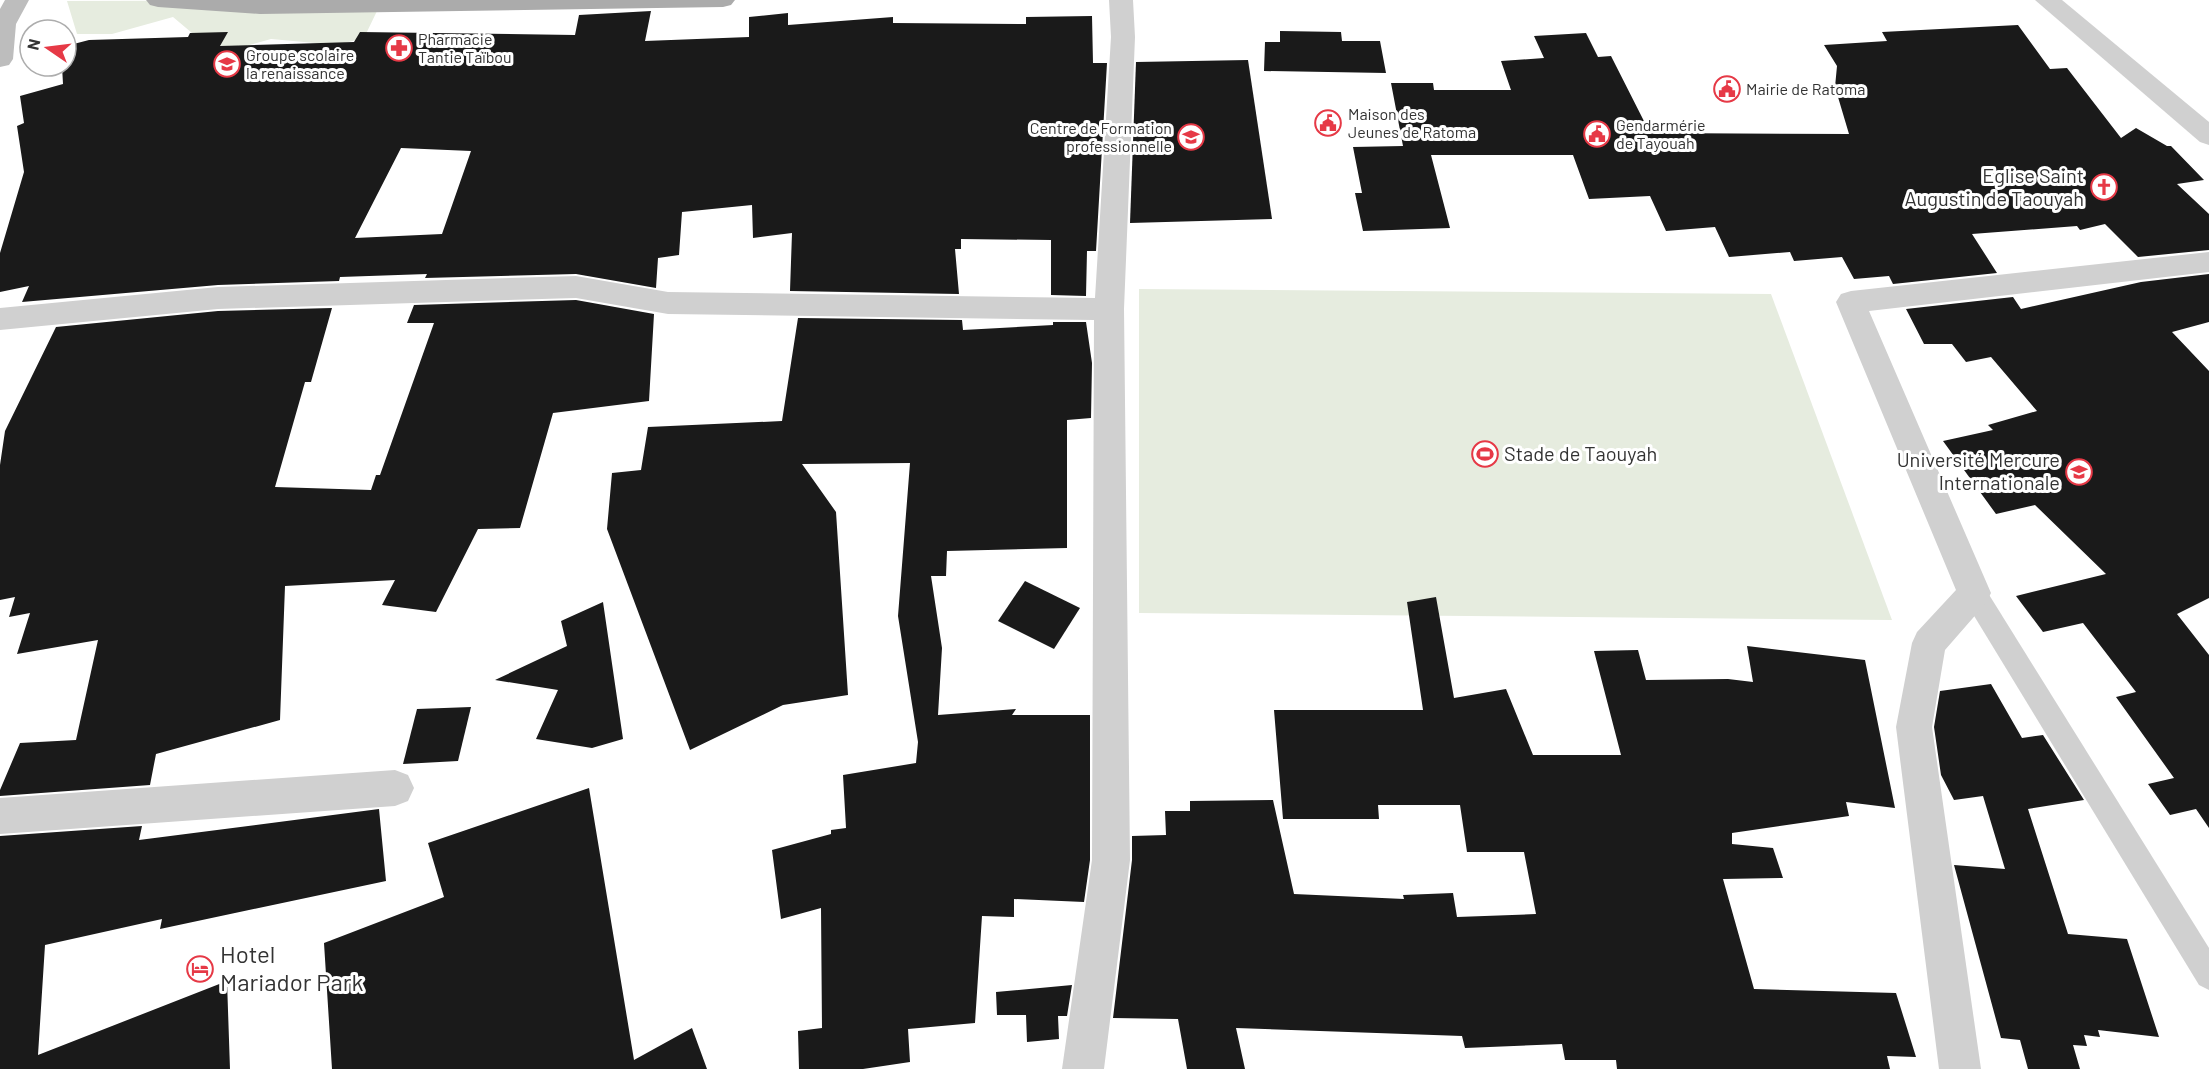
<svg xmlns="http://www.w3.org/2000/svg" width="2209" height="1069" font-family="Barlow,sans-serif">
	<style>
		.green { fill: #e6ecdf }
		.building { fill: #1a1a1a; fill-rule: evenodd }
		.lines { fill: none; stroke-linecap: round; stroke-linejoin: round }
		.lane { fill: #d0d0d0; fill-rule: evenodd }
		.street { fill: #d0d0d0; fill-rule: evenodd }
		.secondary { fill: #bdbdbd; fill-rule: evenodd }
		.primary { fill: #ababab; fill-rule: evenodd }
		.labels { text-anchor: middle; stroke-width: 6; stroke-linejoin: round; paint-order: stroke }
		.far-poi-label { font-size: 16px; fill: #333; stroke: #fff; text-anchor: start }
		.poi-label { font-size: 20px; fill: #333; stroke: #fff; text-anchor: end }
		.near-poi-label { font-size: 24px; fill: #333; stroke: #fff; text-anchor: start }
	</style>
	<rect width="100%" height="100%" fill="#fff"/>
	<g class="green">
		<path d="M378 0 377 11 364 38 337 45 271 39 217 54 173 17 112 34H77L67 1Z"/>
		<path d="M1139 289 1771 294 1892 620 1139 613Z"/>
	</g>
	<g class="building">
		<path d="M651 11 645 41 749 37V17L788 13V25L893 17V23L1026 24V17L1092 16 1093 63H1107L1096 251H1087L1086 296 1051 295V240L961 239V249H955L959 294 790 291 792 233 753 238 752 205 682 212 679 255 658 258 656 288 576 274 425 278 427 274 340 277 339 281 218 285 22 302 29 286 0 292V253L24 172 17 126 24 123 20 96 63 84 62 66H66V46L89 40 188 37 190 33 228 32 220 46 354 42 360 32 575 35 579 15ZM401 148 471 151 442 234 355 238Z"/>
		<path d="M2018 25 2050 69 2067 68 2121 138 2136 128 2167 146H2171L2204 180 2177 184 2209 214V250L2138 257 2105 224 2080 230 2077 226 1972 234 1997 273 1893 284 1889 276 1854 279 1842 257 1794 261 1790 252 1729 257 1715 227 1666 231 1650 196 1589 199 1573 155H1431L1450 228 1363 231 1355 193H1362L1353 147 1403 146 1391 83H1433L1434 90H1511L1501 61 1544 58 1534 36 1586 33 1598 57 1611 56 1650 133 1849 134 1835 87 1837 66 1824 45 1887 41 1882 32Z"/>
		<path d="M1280 31 1341 32 1342 41H1380L1386 73 1264 71 1265 42H1280Z"/>
		<path d="M1248 60 1272 219 1130 223 1136 62Z"/>
		<path d="M2209 274V322L2172 332 2209 371V598L2177 614 2209 655V828L2196 809 2170 815 2148 784 2174 778 2116 697 2136 692 2083 623 2043 632 2016 596 2106 574 2035 505 1996 514 1943 441 1993 430 1988 425 2037 411 1991 357 1966 362 1952 344H1924L1906 309 2013 297 2021 309 2141 282Z"/>
		<path d="M576 300 654 314 649 401 553 413 520 528 478 529 436 612 382 605 395 580 285 586 280 720 156 754 150 785 0 796V790L20 743 76 740 98 640 17 654 30 613 9 617 15 597 0 600V465L5 431 56 327 218 311 332 308 311 382H305L275 487 371 490 376 475H380L434 323H407L414 305Z"/>
		<path d="M798 318 962 320 963 330 1053 325V322H1086L1092 363 1091 418 1067 420V548L947 551 946 576H931L942 648 938 715 1016 709 1012 715H1090V860L1084 902 1014 899V917L982 916 975 1023 908 1029 910 1062 863 1069H799L798 1031 822 1028 821 908 781 919 772 850 831 834V830L846 828 843 775 916 763 918 742 898 616 910 463 802 464 836 512 848 695 783 705 690 750 607 529 612 473 641 470 648 427 782 421Z"/>
		<path d="M1025 581 1080 608 1054 649 998 621Z"/>
		<path d="M1436 597 1454 698 1506 689 1533 755H1621L1594 651 1638 650 1646 680 1728 679 1753 682 1747 646 1865 660 1895 808 1846 802 1849 816 1732 833V844L1773 848 1783 878 1723 879 1754 989 1896 993 1916 1057 1887 1056 1890 1069H1617L1616 1060H1565L1562 1044 1465 1048 1462 1036 1236 1028 1245 1069H1187L1178 1019 1113 1018 1132 860V836L1166 835 1165 811H1190V801L1273 800 1294 894 1404 899 1403 895 1453 893 1457 917 1536 914 1524 852H1467L1460 805H1378L1379 819H1283L1274 710H1423L1407 602Z"/>
		<path d="M603 602 623 739 592 748 536 739 558 690 495 680 567 646 561 621Z"/>
		<path d="M1991 684 2022 738 2043 735 2084 800 2028 809 2068 934 2127 939 2159 1037 2098 1030 2100 1037 2084 1035 2087 1046 2073 1045 2080 1069H2028L2020 1040 2001 1038 1954 865 2005 869 1983 796 1954 800 1941 775 1934 727 1940 691Z"/>
		<path d="M471 707 458 761 403 764 417 709Z"/>
		<path d="M589 788 634 1060 692 1028 707 1069H332L324 943 444 897 428 843Z"/>
		<path d="M379 809 386 881 160 929 162 919 45 945 38 1055 227 981 230 1069H0V836L142 826 139 840Z"/>
		<path d="M1072 985 1067 1016H1058L1059 1039 1027 1042 1026 1015H997L996 992Z"/>
	</g>
	<g class="lines">
		<path class="lane" d="M1974 582 1983 585 2209 948V990L2199 985 1965 601 1962 593 1965 585Z"/>
		<g class="street">
			<path d="M1109 0H1133L1135 37 1124 309 1130 860 1104 1069H1062L1092 860 1094 320 668 314 576 298 218 309 0 330V308L218 287 576 276 668 292 1095 298 1111 37Z"/>
			<path d="M2035 0H2062L2209 122V145L2200 142Z"/>
			<path d="M2209 252V272L1869 311 1991 593 1986 603 1945 650 1932 727 1981 1069H1939L1896 727 1912 643 1917 632 1956 590 1836 302 1841 294 1851 291Z"/>
			<path d="M395 770 408 775 414 788 408 801 395 806 0 834V798Z"/>
		</g>
		<path class="secondary" d="M5 0H29L16 24 13 59 9 65 0 67V9Z"/>
		<path class="primary" d="M146 0H735L731 5 723 7 260 14 158 7 150 5Z"/>
	</g>
	<defs>
		<g id="pharmacy-ring" transform="scale(1.35)"><circle r="9.5" fill="#fff" stroke="#e63946" stroke-width="1.5"/><path d="M-2-6h4v4h4v4h-4v4h-4v-4h-4v-4h4Z" fill="#e63946"/></g>
		<g id="school-ring" transform="scale(1.35)"><circle r="9.5" fill="#fff" stroke="#e63946" stroke-width="1.5"/><path d="M0-5L7-2L0 1L-7-2ZM-4 1L0 2.5L4 1V4Q0 6-4 4Z" fill="#e63946"/></g>
		<g id="civic-ring" transform="scale(1.35)"><circle r="9.5" fill="#fff" stroke="#e63946" stroke-width="1.5"/><path d="M-.6-6.5H3V-4.5H.6V-3L4-1V1h2V6H-6V1h2V-1L-.6-3ZM-1.2 2.5V6h2.4V2.5Z" fill="#e63946"/></g>
		<g id="church-ring" transform="scale(1.35)"><circle r="9.5" fill="#fff" stroke="#e63946" stroke-width="1.5"/><path d="M-1.2-6h2.4v3.5h3.3v2.4h-3.3V6h-2.4V-.1h-3.3v-2.4h3.3Z" fill="#e63946"/></g>
		<g id="stadium-ring" transform="scale(1.35)"><circle r="9.5" fill="#fff" stroke="#e63946" stroke-width="1.5"/><path d="M0-5a6.5 5 0 1 0 0 10a6.5 5 0 1 0 0-10ZM-3.5-1.8h7v3.6h-7Z" fill="#e63946"/></g>
		<g id="university-ring" transform="scale(1.35)"><circle r="9.5" fill="#fff" stroke="#e63946" stroke-width="1.5"/><path d="M0-5L7-2L0 1L-7-2ZM-4 1L0 2.5L4 1V4Q0 6-4 4Z" fill="#e63946"/></g>
		<g id="hotel-ring" transform="scale(1.35)"><circle r="9.5" fill="#fff" stroke="#e63946" stroke-width="1.5"/><path d="M-6-4.5h1.5V1H6V5H4.5V3h-9V5H-6ZM-4 0a1.8 1.8 0 1 1 3.6 0ZM.5 0V-2.5h3Q6-2.5 6 0Z" fill="#e63946"/></g>
	</defs>
	<g fill-rule="evenodd">
		<use href="#pharmacy-ring" x="399" y="48"/>
		<use href="#school-ring" x="227" y="64"/>
		<use href="#civic-ring" x="1727" y="89"/>
		<use href="#civic-ring" x="1328" y="123"/>
		<use href="#civic-ring" x="1597" y="134"/>
		<use href="#school-ring" x="1191" y="137"/>
		<use href="#church-ring" x="2104" y="187"/>
		<use href="#stadium-ring" x="1485" y="454"/>
		<use href="#university-ring" x="2079" y="472"/>
		<use href="#hotel-ring" x="200" y="969"/>
	</g>
	<g class="labels">
		<g class="far-poi-label">
			<text x="418" y="45">Pharmacie<tspan x="418" dy="18">Tantie Taïbou</tspan></text>
			<text x="246" y="61">Groupe scolaire<tspan x="246" dy="18">la renaissance</tspan></text>
			<text x="1746" y="95">Mairie de Ratoma</text>
			<text x="1348" y="120">Maison des<tspan x="1348" dy="18">Jeunes de Ratoma</tspan></text>
			<text x="1616" y="131">Gendarmérie<tspan x="1616" dy="18">de Tayouah</tspan></text>
			<text x="1172" y="134" text-anchor="end">Centre de Formation<tspan x="1172" dy="18">professionnelle</tspan></text>
		</g>
		<g class="poi-label">
			<text x="2084" y="183">Eglise Saint<tspan x="2084" dy="23">Augustin de Taouyah</tspan></text>
			<text x="1504" y="461" text-anchor="start">Stade de Taouyah</text>
			<text x="2060" y="467">Université Mercure<tspan x="2060" dy="23">Internationale</tspan></text>
		</g>
		<g class="near-poi-label">
			<text x="220" y="963">Hotel<tspan x="220" dy="28">Mariador Park</tspan></text>
		</g>
	</g>
	<g transform="translate(48 48) rotate(284)"><circle r="28" fill="#ffffff" stroke="#adadad" stroke-width="1.5"/>
	<path d="M0-4.5L10 22L0 15L-10 22Z" fill="#e63946"/>
	<text y="-9" font-size="16" font-weight="bold" text-anchor="middle" fill="#333333">N</text>
	</g>
</svg>
